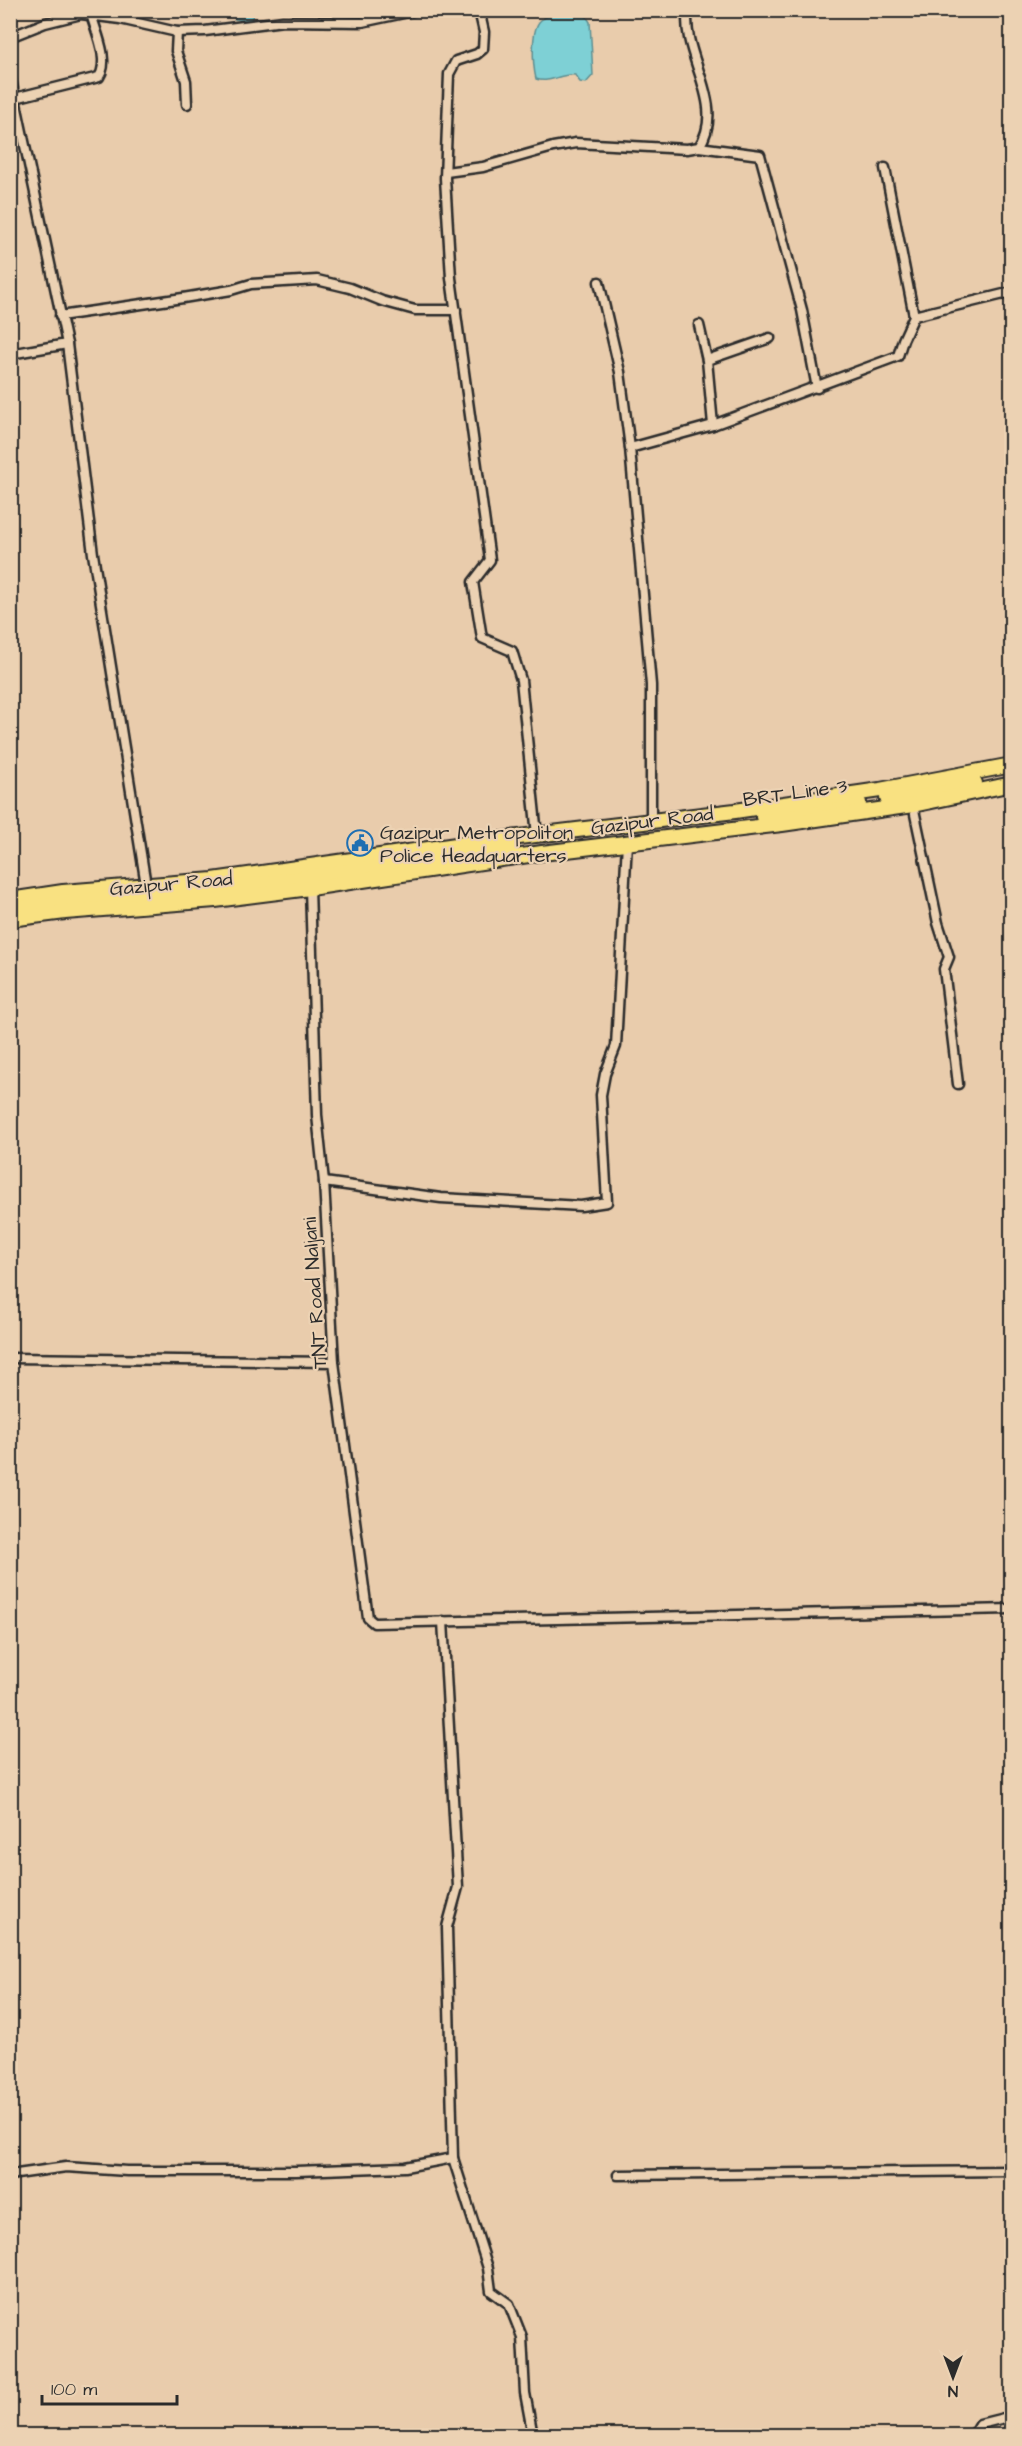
<svg xmlns="http://www.w3.org/2000/svg" width="1022" height="2446" font-family="'Architects Daughter',sans-serif">
	<style>
		.water { fill: #7ed0d5; stroke: #5d8e91; stroke-width: 1.5 }
		.lines { fill: none; stroke-linecap: round; stroke-linejoin: round }
		.minor-casing { stroke: #2b2b2b; stroke-width: 13 }
		.primary-casing { stroke: #2b2b2b; stroke-width: 18 }
		.minor { stroke: #ecd2b3; stroke-width: 8 }
		.primary { stroke: #f9e181; stroke-width: 14 }
		.labels { text-anchor: middle; stroke-width: 4.5; stroke-linejoin: round; paint-order: stroke }
		.street-label { font-size: 20px; fill: #2b2b2b; stroke: #ecd2b3 }
		.poi-label { font-size: 20px; fill: #2b2b2b; stroke: #ecd2b3; text-anchor: start }
	</style>
	<rect width="100%" height="100%" fill="#e9ccac"/>
	<filter id="ink" filterUnits="userSpaceOnUse"><feTurbulence type="fractalNoise" baseFrequency=".0167" numOctaves="2"/><feDisplacementMap in="SourceGraphic" scale="12" xChannelSelector="R" yChannelSelector="G"/><feConvolveMatrix kernelMatrix="1 2 1 2 8 2 1 2 1" color-interpolation-filters="sRGB"/></filter>
	<g filter="url(#ink)">
		<g class="water">
			<path d="M233 11V10L255 11 251 20 235 19Z"/>
			<path d="M563 11H583L590 22 593 75 586 83 580 82 575 75C561 73 550 84 536 79 533 66 530 29 541 20 547 15 556 13 563 11Z"/>
		</g>
		<g class="lines">
			<g class="minor-casing">
				<g id="minor">
					<path d="M479 10 484 32 483 49 477 54 456 61 449 74 445 178 451 278 490 560 473 582 482 638 512 651 521 680 537 835"/>
					<path d="M177 32 176 51 186 81 187 104"/>
					<path d="M10 37 45 23 81 14 120 19 177 32 205 31 283 21 362 22 418 10"/>
					<path d="M10 75 67 344 93 554 146 885"/>
					<path d="M15 98 99 77C110 61 96 32 91 14"/>
					<path d="M699 147 760 155 802 310 817 388"/>
					<path d="M446 172 483 167 553 147 576 143 687 149 699 147C728 103 680 55 688 10"/>
					<path d="M599 282 620 372 630 448 651 685V821"/>
					<path d="M60 316 183 298 231 290 251 284 317 280 350 288 382 301 415 310H456"/>
					<path d="M914 316 1012 292"/>
					<path d="M699 325 707 360 713 425"/>
					<path d="M10 354 67 344"/>
					<path d="M707 360 770 338"/>
					<path d="M630 448 713 425 898 356 903 340 914 316 885 168"/>
					<path d="M913 805 938 923 949 957 944 969 958 1084"/>
					<path d="M310 888 317 1115 324 1182 334 1362 368 1618 374 1623 1012 1609"/>
					<path d="M324 1182 441 1198 581 1206 607 1202 601 1095 605 1074 616 1046 627 842"/>
					<path d="M10 1358 334 1362"/>
					<path d="M443 1621 458 1887 447 1927 453 2158 488 2268 491 2291 509 2304 522 2337 525 2393 533 2436"/>
					<path d="M10 2175 66 2167 127 2171H296L405 2167 453 2158"/>
					<path d="M618 2175 1012 2171"/>
					<path d="M973 2436 980 2424 1012 2416"/>
				</g>
			</g>
			<g class="primary-casing">
				<g id="primary">
					<path d="M887 798 975 783"/>
					<path d="M763 817 859 803"/>
					<path d="M10 900 63 892 213 880 477 842 735 811 880 790 1012 765"/>
					<path d="M10 910 64 902 215 890 511 848"/>
					<path d="M10 919 65 912 215 900 310 888 542 853 782 824 913 805 1012 784"/>
				</g>
			</g>
			<use href="#minor" class="minor"/>
			<use href="#primary" class="primary"/>
		</g>
	</g>
	<defs>
		<g id="civic-ring" transform="scale(1.35)"><circle r="9.5" fill="#ecd2b3" stroke="#1f6fb2" stroke-width="1.5"/><path d="M-.6-6.5H3V-4.5H.6V-3L4-1V1h2V6H-6V1h2V-1L-.6-3ZM-1.2 2.5V6h2.4V2.5Z" fill="#1f6fb2"/></g>
	</defs>
	<g fill-rule="evenodd">
		<use href="#civic-ring" x="360" y="843"/>
	</g>
	<g class="labels">
		<g class="street-label">
			<text transform="translate(795 792) rotate(-8)" y="7">BRT Line 3</text>
			<text transform="translate(652 820) rotate(-7)" y="7">Gazipur Road</text>
			<text transform="translate(171 883) rotate(-5)" y="7">Gazipur Road</text>
			<text transform="translate(314 1293) rotate(-94)" y="7">TNT Road Naljani</text>
		</g>
		<g class="poi-label">
			<text x="380" y="839">Gazipur Metropoliton<tspan x="380" dy="23">Police Headquarters</tspan></text>
		</g>
	</g>
	<rect width="1022" height="2446" fill="none" stroke="#ecd2b3" stroke-width="36"/>
	<rect x="18" y="18" width="986" height="2410" fill="none" stroke="#2b2b2b" stroke-width="2" filter="url(#ink)"/>
	<g transform="translate(953 2377) rotate(180)" stroke="#ecd2b3" stroke-width="4.5" paint-order="stroke">
	<path d="M0-4.5L10 22L0 15L-10 22Z" fill="#2b2b2b"/>
	<text y="-9" font-size="16" font-weight="bold" text-anchor="middle" fill="#2b2b2b">N</text>
	</g>
	<path d="M42 2395v9h135v-9" fill="none" stroke="#2b2b2b" stroke-width="3"/>
	<text x="51" y="2395" font-size="18" fill="#2b2b2b" stroke="#ecd2b3" stroke-width="4.5" paint-order="stroke">100 m</text>
</svg>
